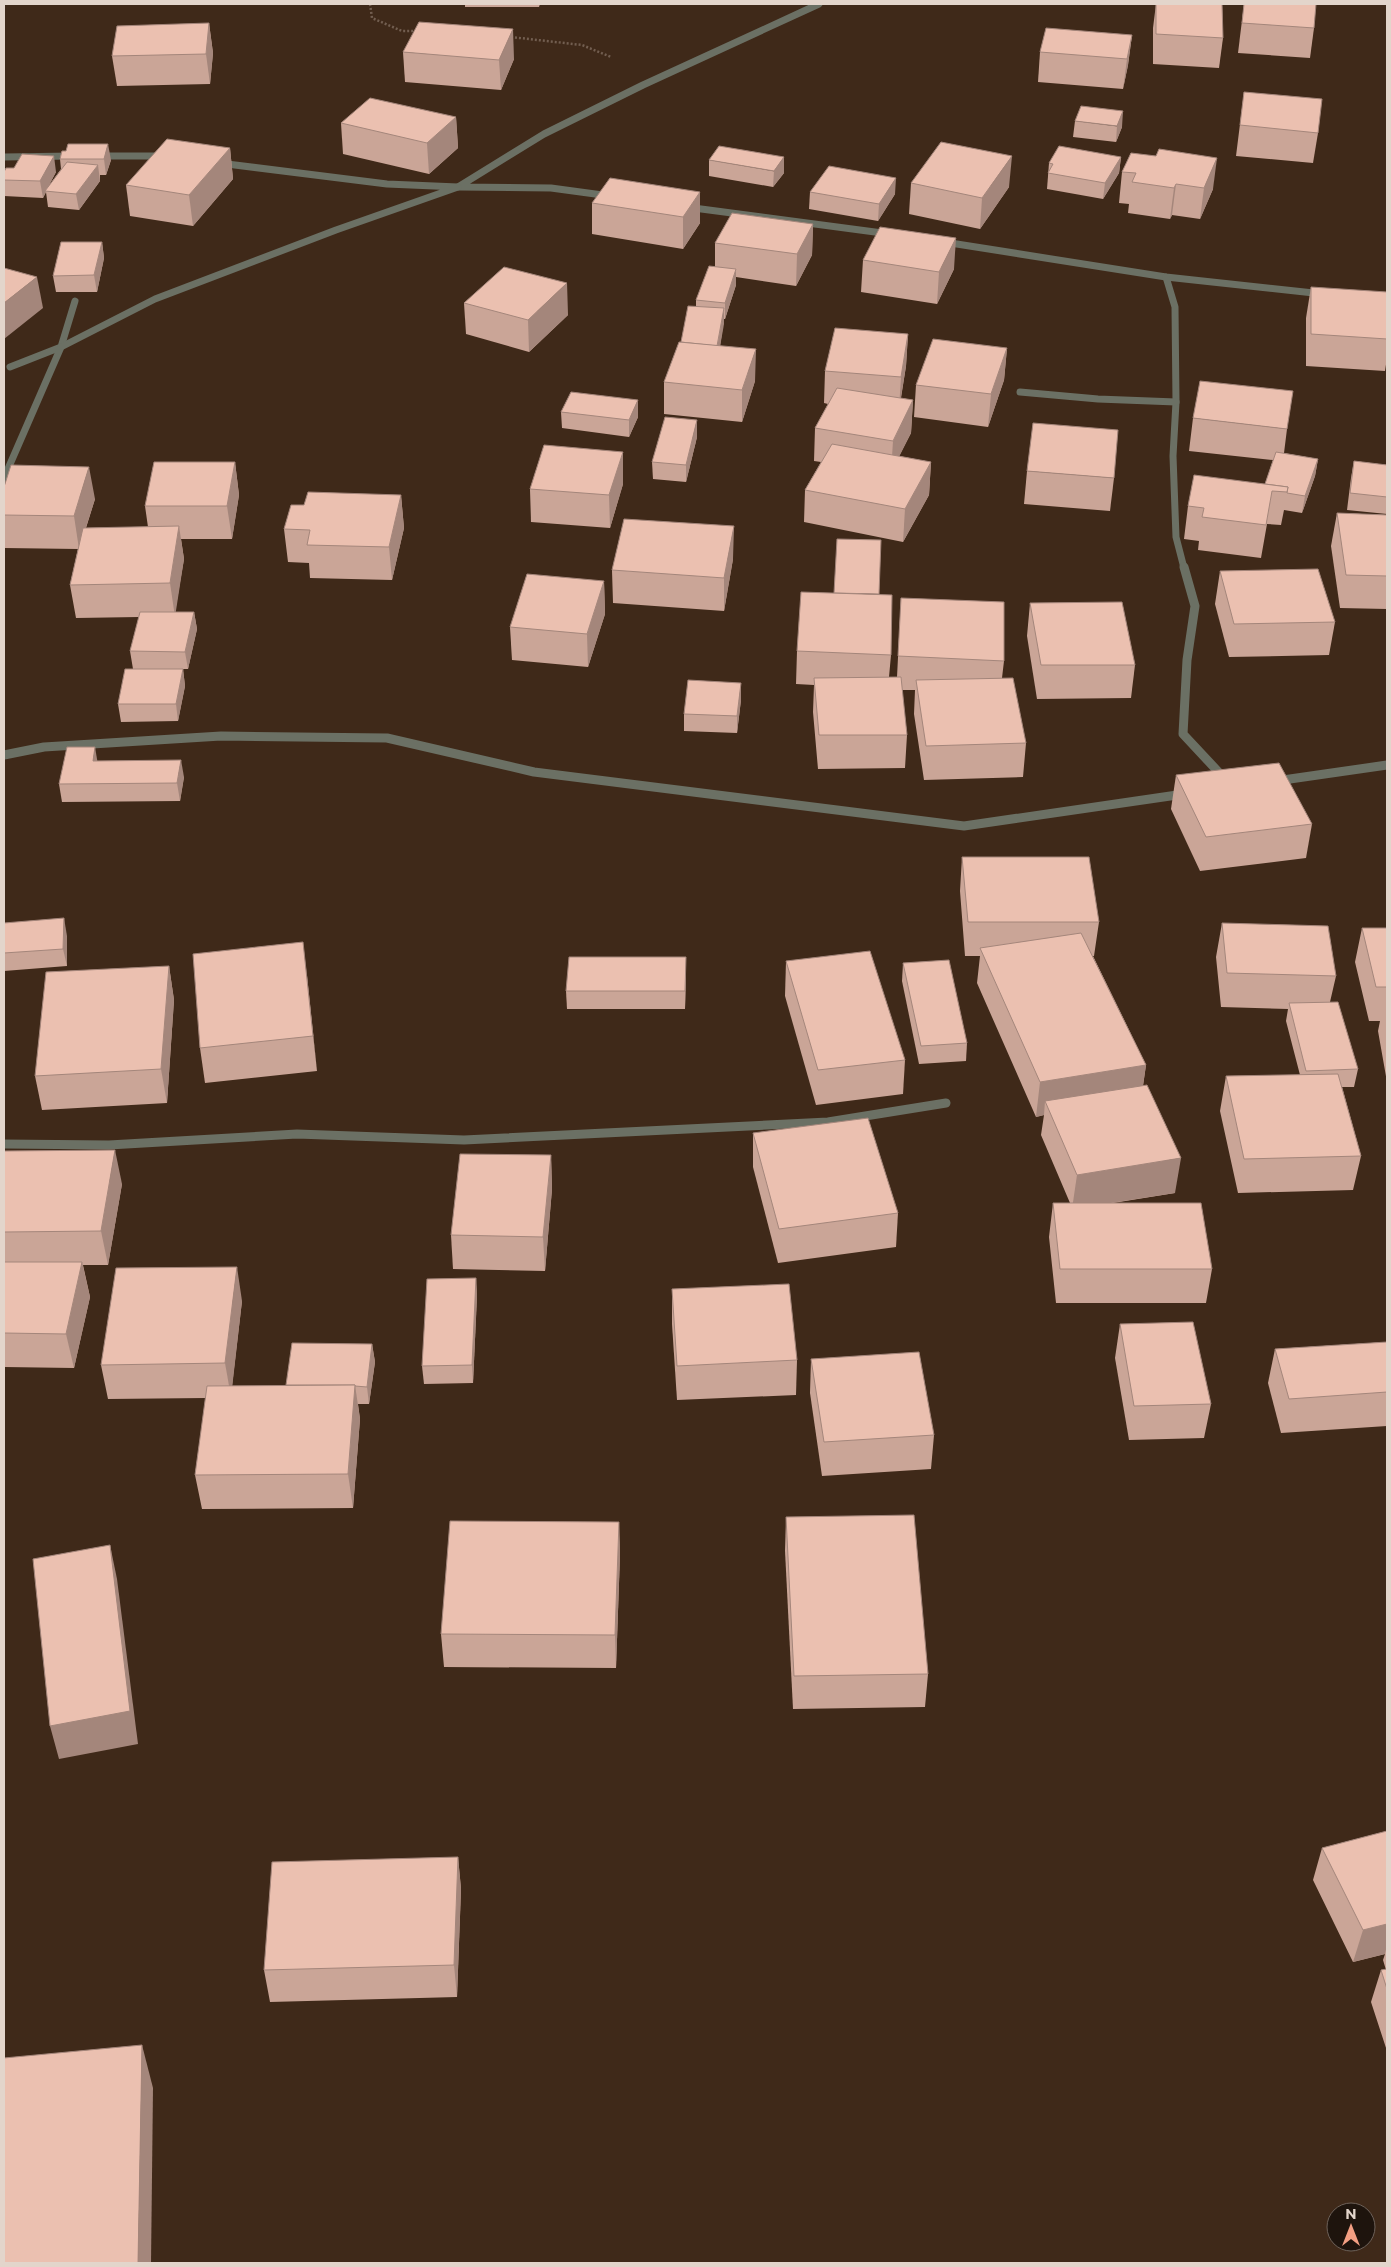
<svg xmlns="http://www.w3.org/2000/svg" width="1391" height="2267" font-family="Montserrat,sans-serif">
	<style>
		.lines { fill: none; stroke-linecap: round; stroke-linejoin: round }
		.path { stroke: #725e50; stroke-width: 2.5; stroke-dasharray: 2 2; stroke-linecap: butt }
		.street-far1 { stroke: #6b7064; stroke-width: 7 }
		.street { stroke: #6b7064; stroke-width: 9 }
		.wall { fill: #caa597 }
		.shaded-wall { fill: #a4867b }
		.building { fill: #ebc0b0; stroke: #a4867b }
	</style>
	<rect width="100%" height="100%" fill="#3f2919"/>
	<g class="lines">
		<g class="path">
			<path d="M370 4 372 18 402 31H417"/>
			<path d="M511 37 582 45 611 57"/>
		</g>
		<g class="street-far1">
			<path d="M97 156H165"/>
			<path d="M4 157 73 156"/>
			<path d="M610 196 551 188 458 187 544 134 643 85 819 4"/>
			<path d="M686 207 890 234"/>
			<path d="M944 242 1166 277 1323 294"/>
			<path d="M1166 277 1175 307 1176 402 1173 456 1176 537 1184 568"/>
			<path d="M10 367 61 347 75 301"/>
			<path d="M1020 392 1098 399 1176 402"/>
			<path d="M4 478 61 347 155 299 336 230 458 187 387 184 219 163"/>
		</g>
		<g class="street">
			<path d="M1184 567 1195 606 1187 660 1183 734 1225 779"/>
			<path d="M4 755 44 747 221 736 387 738 534 772 964 826 1184 794"/>
			<path d="M1276 781 1387 765"/>
			<path d="M4 1144 109 1145 297 1134 464 1140 828 1122 946 1103"/>
		</g>
	</g>
	<g class="wall">
		<path d="M465 4H540L539 7H465Z"/>
		<path d="M1156 4H1222L1223 38 1219 68 1153 64V28Z"/>
		<path d="M1244 4 1314 28 1310 58 1238 53Z"/>
		<path d="M209 23 213 53 210 84 117 86 112 56Z"/>
		<path d="M1132 35 1128 65 1123 89 1038 82 1040 52Z"/>
		<path d="M403 52 514 59 501 90 405 82Z"/>
		<path d="M1244 92 1318 133 1313 163 1236 156Z"/>
		<path d="M456 117 458 148 429 174 343 154 341 123Z"/>
		<path d="M1075 121 1122 127 1116 142 1073 137Z"/>
		<path d="M230 148 233 179 193 226 130 216 126 185Z"/>
		<path d="M62 151 111 160 106 175H100V181L79 210 48 207 46 192 43 198 4 196V172H56L48 187 61 169 60 159Z"/>
		<path d="M1131 153 1213 189 1200 219 1172 215 1170 219 1128 213 1129 204 1119 203 1122 172Z"/>
		<path d="M1121 157 1119 173 1103 199 1047 189 1049 163Z"/>
		<path d="M709 160 784 173 773 187 709 176Z"/>
		<path d="M911 183 1009 187 980 229 909 214Z"/>
		<path d="M700 192V223L683 249 592 234V203Z"/>
		<path d="M810 192 895 194 878 221 809 209Z"/>
		<path d="M813 224 812 255 796 286 736 277V285L725 319H724L720 346 755 381 742 422 664 414V382L696 306V300L715 267V243Z"/>
		<path d="M102 242 104 258 97 292H56L53 276Z"/>
		<path d="M863 260 954 269 937 304 861 292Z"/>
		<path d="M1311 287 1387 339V358L1385 371 1306 366V318Z"/>
		<path d="M464 303 568 315 529 352 466 334Z"/>
		<path d="M908 334 906 366 901 398 913 400 911 433 899 456 931 462 929 495 903 542 804 522 805 490 821 462 814 461 815 428 828 404 824 403 825 371Z"/>
		<path d="M1007 348 1004 380 988 427 914 417 916 385Z"/>
		<path d="M561 412 638 417 629 437 562 428Z"/>
		<path d="M1193 418 1287 429 1284 453 1318 459 1315 476 1302 513 1284 510 1281 525 1267 524 1261 558 1198 550 1199 541 1184 539 1188 506 1265 484 1273 460 1189 451Z"/>
		<path d="M697 437 686 482 653 479 652 462Z"/>
		<path d="M623 452V484L610 528 531 522 530 489Z"/>
		<path d="M1354 461 1387 465V514L1347 510 1351 478Z"/>
		<path d="M235 462 239 495 232 539H181L184 559 175 612H194L197 629 188 669H183L185 686 178 721 121 722 118 704 133 669 130 651 139 617 76 618 70 585 78 549 4 548V487L95 499 86 528 148 527 145 506Z"/>
		<path d="M1027 471 1114 478 1110 511 1024 504Z"/>
		<path d="M401 495 404 528 392 580 310 578 309 563 288 562 284 529 304 505Z"/>
		<path d="M1337 513 1387 515V609L1340 608 1331 546Z"/>
		<path d="M733 559 724 611 613 603 612 570Z"/>
		<path d="M1220 571 1335 622 1329 655 1229 657 1215 604Z"/>
		<path d="M604 581 605 614 588 667 512 660 510 627Z"/>
		<path d="M879 594 891 655 889 677H897L901 598 1004 661 1002 678 1026 743 1023 777 924 780 914 714 915 690H902L907 735 905 768 818 769 813 712 814 685 796 684 797 651Z"/>
		<path d="M1030 603 1135 665 1131 698 1037 699 1027 636Z"/>
		<path d="M741 700 737 733 684 731V714Z"/>
		<path d="M97 761 184 777 180 801 62 802 59 784Z"/>
		<path d="M1176 775 1312 824 1306 858 1200 871 1171 809Z"/>
		<path d="M962 857 1099 922 1094 956H1093L1146 1065 1143 1086 1175 1193 1113 1203 1212 1269 1206 1303H1056L1049 1237 1053 1203H1070L1041 1135 1044 1115 1036 1117 977 983 980 956H965L960 891Z"/>
		<path d="M4 923 67 936V966L4 971Z"/>
		<path d="M1222 923 1336 976 1330 1002 1358 1069 1354 1087H1342L1361 1156 1353 1190 1238 1193 1220 1111 1226 1076 1300 1075 1286 1021 1288 1009 1221 1007 1216 957Z"/>
		<path d="M1362 928H1387V1082L1378 1031 1380 1021H1369L1355 962Z"/>
		<path d="M786 961 905 1060 903 1094 816 1105 785 996Z"/>
		<path d="M903 963 967 1043 966 1061 919 1064 902 981Z"/>
		<path d="M169 966 174 1000 167 1103 42 1110 35 1076Z"/>
		<path d="M686 975 685 1009H567L566 991Z"/>
		<path d="M307 976 317 1071 205 1083 200 1048Z"/>
		<path d="M753 1133 898 1213 896 1247 778 1263 753 1167Z"/>
		<path d="M4 1151 122 1184 108 1265H83L90 1297 74 1368 4 1367Z"/>
		<path d="M551 1155 552 1189 545 1271 453 1269 451 1235Z"/>
		<path d="M476 1278 477 1296 473 1383 424 1384 422 1366Z"/>
		<path d="M672 1289 797 1360 796 1395 677 1400 672 1324Z"/>
		<path d="M242 1301 232 1386H286L372 1344 375 1362 369 1404H358L360 1419 353 1508 202 1509 195 1475 206 1398 108 1399 101 1365Z"/>
		<path d="M1120 1324 1211 1404 1204 1438 1129 1440 1115 1358Z"/>
		<path d="M1387 1342V1426L1281 1433 1268 1383 1275 1349Z"/>
		<path d="M811 1359 934 1435 931 1469 822 1476 810 1393Z"/>
		<path d="M786 1517 928 1674 925 1707 793 1709 785 1551Z"/>
		<path d="M619 1522 620 1555 616 1668 444 1667 441 1634Z"/>
		<path d="M1387 1831V2051L1371 2002 1381 1970H1386L1383 1960 1385 1954 1353 1962 1313 1880 1322 1848Z"/>
		<path d="M458 1857 461 1889 457 1997 270 2002 264 1970Z"/>
	</g>
	<g class="shaded-wall">
		<path d="M209 23 213 53 210 84 206 54Z"/>
		<path d="M513 29 514 59 501 90 499 60Z"/>
		<path d="M1132 35 1128 65 1123 89 1127 59Z"/>
		<path d="M1123 111 1122 127 1116 142 1117 126Z"/>
		<path d="M456 117 458 148 429 174 427 143Z"/>
		<path d="M108 144 111 160 106 175 104 159Z"/>
		<path d="M230 148 233 179 193 226 189 195Z"/>
		<path d="M54 156 56 172 46 191H45L46 192 43 198 40 181Z"/>
		<path d="M1012 156 1009 187 980 229 982 198Z"/>
		<path d="M784 157V173L773 187 774 171Z"/>
		<path d="M1121 157 1119 173 1103 199 1105 183Z"/>
		<path d="M1217 158 1213 189 1200 219 1204 188Z"/>
		<path d="M98 165 100 181 79 210 76 194Z"/>
		<path d="M896 178 895 194 878 221 879 204Z"/>
		<path d="M1176 184 1172 215 1170 219 1174 188Z"/>
		<path d="M700 192V223L683 249V217Z"/>
		<path d="M813 224 812 255 796 286 797 254Z"/>
		<path d="M956 238 954 269 937 304 939 272Z"/>
		<path d="M102 242 104 258 97 292 94 275Z"/>
		<path d="M736 269V285L725 319V303Z"/>
		<path d="M37 277 43 308 4 339V303Z"/>
		<path d="M567 283 568 315 529 352 528 320Z"/>
		<path d="M724 308V324L717 364V348Z"/>
		<path d="M908 334 906 366 899 409 901 377Z"/>
		<path d="M1007 348 1004 380 988 427 991 394Z"/>
		<path d="M756 349 755 381 742 422V390Z"/>
		<path d="M638 400V417L629 437V420Z"/>
		<path d="M913 400 911 433 891 473 893 441Z"/>
		<path d="M697 420V437L686 482V465Z"/>
		<path d="M623 452V484L610 528 609 495Z"/>
		<path d="M1318 459 1315 476 1302 513 1305 496Z"/>
		<path d="M235 462 239 495 232 539 227 506Z"/>
		<path d="M931 462 929 495 903 542 905 509Z"/>
		<path d="M89 467 95 499 79 549 74 516Z"/>
		<path d="M401 495 404 528 392 580 389 547Z"/>
		<path d="M179 526 184 559 175 617 170 583Z"/>
		<path d="M734 526 733 559 724 611V578Z"/>
		<path d="M604 581 605 614 588 667 587 634Z"/>
		<path d="M194 612 197 629 188 669 185 652Z"/>
		<path d="M183 669 185 686 178 721 176 704Z"/>
		<path d="M741 683V700L737 733V716Z"/>
		<path d="M95 747 98 765 93 761Z"/>
		<path d="M181 760 184 777 180 801 177 783Z"/>
		<path d="M64 918 67 936V966L63 949Z"/>
		<path d="M303 942 307 976 317 1071 313 1036Z"/>
		<path d="M686 957V975L685 1009V991Z"/>
		<path d="M169 966 174 1000 167 1103 161 1069Z"/>
		<path d="M4 971 5 979 4 992Z"/>
		<path d="M1146 1065 1141 1099 1045 1101 1044 1115 1036 1117 1040 1082Z"/>
		<path d="M115 1150 122 1184 108 1265 101 1231Z"/>
		<path d="M551 1155 552 1189 545 1271 543 1237Z"/>
		<path d="M1181 1158 1175 1193 1072 1209 1077 1175Z"/>
		<path d="M82 1262 90 1297 74 1368 66 1334Z"/>
		<path d="M237 1267 242 1301 231 1397 225 1363Z"/>
		<path d="M476 1278 477 1296 473 1383 472 1365Z"/>
		<path d="M372 1344 375 1362 369 1404 367 1387Z"/>
		<path d="M355 1385 360 1419 353 1508 348 1474Z"/>
		<path d="M619 1522 620 1555 616 1668 615 1635Z"/>
		<path d="M110 1545 117 1579 138 1744 59 1759 50 1726Z"/>
		<path d="M458 1857 461 1889 457 1997 454 1965Z"/>
		<path d="M1387 1924V1945L1385 1954 1353 1962 1363 1930Z"/>
		<path d="M142 2045 153 2088 151 2263H138Z"/>
	</g>
	<g class="building">
		<path d="M1156 4H1222L1223 38 1156 34Z"/>
		<path d="M1244 4H1316L1314 28 1242 23Z"/>
		<path d="M419 22 513 29 499 60 403 52Z"/>
		<path d="M209 23 206 54 112 56 117 26Z"/>
		<path d="M1046 28 1132 35 1127 59 1040 52Z"/>
		<path d="M1244 92 1322 99 1318 133 1240 125Z"/>
		<path d="M370 98 456 117 427 143 341 123Z"/>
		<path d="M1081 106 1123 111 1117 126 1075 121Z"/>
		<path d="M167 139 230 148 189 195 126 185Z"/>
		<path d="M941 142 1012 156 982 198 911 183Z"/>
		<path d="M68 144H108L104 159H60L62 151H66Z"/>
		<path d="M719 146 784 157 774 171 709 160Z"/>
		<path d="M1059 146 1121 157 1105 183 1048 173 1053 164 1049 163Z"/>
		<path d="M1159 149 1217 158 1204 188 1176 184 1174 188 1132 182 1136 173 1122 172 1131 153 1156 156Z"/>
		<path d="M22 154 54 156 40 181 4 180V172L6 168H14Z"/>
		<path d="M67 162 98 165 76 194 45 191Z"/>
		<path d="M829 166 896 178 879 204 810 192Z"/>
		<path d="M610 178 700 192 683 217 592 203Z"/>
		<path d="M732 213 813 224 797 254 715 243Z"/>
		<path d="M880 227 956 238 939 272 863 260Z"/>
		<path d="M61 242H102L94 275 53 276Z"/>
		<path d="M709 266 736 269 725 303 696 300Z"/>
		<path d="M504 267 567 283 528 320 464 303Z"/>
		<path d="M4 268 37 277 4 303Z"/>
		<path d="M1311 287 1387 292V339L1311 334Z"/>
		<path d="M688 306 724 308 717 346 681 342Z"/>
		<path d="M835 328 908 334 901 377 825 371Z"/>
		<path d="M933 339 1007 348 991 394 916 385Z"/>
		<path d="M679 342 756 349 742 390 664 382Z"/>
		<path d="M1200 381 1293 391 1287 429 1193 418Z"/>
		<path d="M837 388 913 400 893 441 815 428Z"/>
		<path d="M571 392 638 400 629 420 561 412Z"/>
		<path d="M665 417 697 420 686 465 652 462Z"/>
		<path d="M1033 423 1118 430 1114 478 1027 471Z"/>
		<path d="M832 444 931 462 905 509 805 490Z"/>
		<path d="M544 445 623 452 609 495 530 489Z"/>
		<path d="M1276 452 1318 459 1305 496 1287 493 1288 487 1265 484Z"/>
		<path d="M1354 461 1387 465V497L1350 493Z"/>
		<path d="M154 462H235L227 506H145Z"/>
		<path d="M11 465 89 467 74 516 4 515V487Z"/>
		<path d="M1194 475 1288 487 1287 492 1272 491 1266 525 1202 517 1204 508 1188 506Z"/>
		<path d="M308 492 401 495 389 547 307 545 310 530 284 529 291 505H304Z"/>
		<path d="M1337 513 1387 515V576L1346 575Z"/>
		<path d="M624 519 734 526 724 578 612 570Z"/>
		<path d="M179 526 170 583 70 585 83 528Z"/>
		<path d="M837 539 881 540 879 594 834 593Z"/>
		<path d="M1318 569 1335 622 1234 624 1220 571Z"/>
		<path d="M527 574 604 581 587 634 510 627Z"/>
		<path d="M801 592 892 595 891 655 797 651Z"/>
		<path d="M901 598 1004 602V661L898 656Z"/>
		<path d="M1122 602 1135 665H1041L1030 603Z"/>
		<path d="M140 612H194L185 652 130 651Z"/>
		<path d="M125 669H183L176 704H118Z"/>
		<path d="M901 677 907 735H819L814 678Z"/>
		<path d="M1013 678 1026 743 926 746 916 680Z"/>
		<path d="M688 680 741 683 737 716 684 714Z"/>
		<path d="M67 747H95L93 761 181 760 177 783 59 784Z"/>
		<path d="M1279 763 1312 824 1206 837 1176 775Z"/>
		<path d="M962 857H1089L1099 922H968Z"/>
		<path d="M64 918 63 949 4 953V923Z"/>
		<path d="M1222 923 1328 926 1336 976 1227 973Z"/>
		<path d="M1362 928H1387V987H1376Z"/>
		<path d="M1081 933 1146 1065 1040 1082 980 948Z"/>
		<path d="M303 942 313 1036 200 1048 193 954Z"/>
		<path d="M870 951 905 1060 818 1070 786 961Z"/>
		<path d="M569 957H686L685 991H566Z"/>
		<path d="M949 960 967 1043 921 1046 903 963Z"/>
		<path d="M169 966 161 1069 35 1076 46 972Z"/>
		<path d="M1338 1002 1358 1069 1306 1071 1289 1003Z"/>
		<path d="M1338 1074 1361 1156 1244 1159 1226 1076Z"/>
		<path d="M1147 1085 1181 1158 1077 1175 1045 1101Z"/>
		<path d="M868 1118 898 1213 779 1229 753 1133Z"/>
		<path d="M115 1150 101 1231 4 1232V1151Z"/>
		<path d="M460 1154 551 1155 543 1237 451 1235Z"/>
		<path d="M1053 1203H1201L1212 1269H1060Z"/>
		<path d="M4 1262H82L66 1334 4 1333Z"/>
		<path d="M237 1267 225 1363 101 1365 116 1268Z"/>
		<path d="M476 1278 472 1365 422 1366 427 1279Z"/>
		<path d="M789 1284 797 1360 677 1366 672 1289Z"/>
		<path d="M1193 1322 1211 1404 1134 1406 1120 1324Z"/>
		<path d="M1387 1342V1392L1289 1399 1275 1349Z"/>
		<path d="M292 1343 372 1344 367 1387 355 1386V1385H286Z"/>
		<path d="M919 1352 934 1435 824 1442 811 1359Z"/>
		<path d="M355 1385 348 1474 195 1475 207 1386Z"/>
		<path d="M914 1515 928 1674 794 1676 786 1517Z"/>
		<path d="M450 1521 619 1522 615 1635 441 1634Z"/>
		<path d="M110 1545 130 1711 50 1726 33 1559Z"/>
		<path d="M1387 1831V1924L1363 1930 1322 1848Z"/>
		<path d="M458 1857 454 1965 264 1970 272 1862Z"/>
		<path d="M1387 1969V1989L1381 1970Z"/>
		<path d="M142 2045 138 2263H4V2058Z"/>
	</g>
	<rect width="1391" height="2267" fill="none" stroke="#e3d5cb" stroke-width="10"/>
	<g transform="translate(1351 2227)"><circle r="24" fill="#1e140d" stroke="#6d6159"/>
	<path d="M0-4L9 19L0 12L-9 19Z" fill="#f39f83"/>
	<text y="-8" font-size="14" font-weight="bold" text-anchor="middle" fill="#e3d5cb">N</text>
	</g>
</svg>
